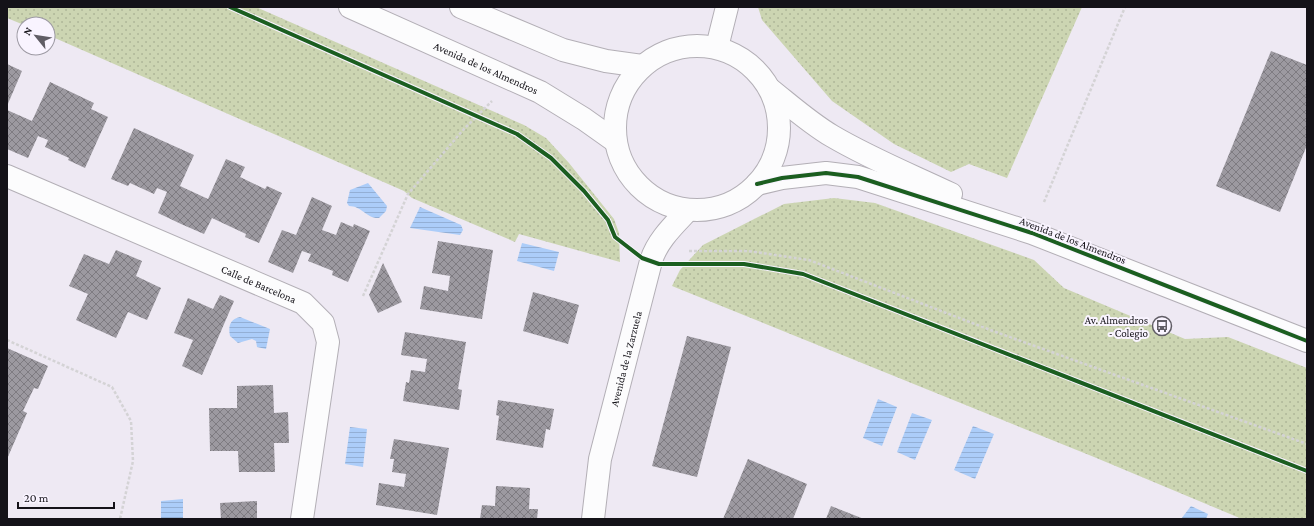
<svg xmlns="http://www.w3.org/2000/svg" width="1314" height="526" font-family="'Crimson Pro',serif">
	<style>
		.park { fill: url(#park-dots) }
		.water { fill: url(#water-rules) }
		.building { fill: url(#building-cross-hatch) }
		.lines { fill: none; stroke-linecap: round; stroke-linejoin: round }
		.minor-casing { stroke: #b3afb6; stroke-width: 24 }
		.path { stroke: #d4d3d5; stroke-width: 2.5; stroke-dasharray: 3 2; stroke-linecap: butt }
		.minor { stroke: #fcfcfd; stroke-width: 22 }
		.cycleway-casing { stroke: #f9f4ff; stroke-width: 6 }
		.cycleway { stroke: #1b5e20; stroke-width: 4 }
		.labels { text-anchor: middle; stroke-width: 4; stroke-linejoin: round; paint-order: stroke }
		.street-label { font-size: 11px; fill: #141218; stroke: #f9f4ff }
		.poi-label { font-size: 11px; fill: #141218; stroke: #f9f4ff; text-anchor: end }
	</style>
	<defs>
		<pattern id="park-dots" width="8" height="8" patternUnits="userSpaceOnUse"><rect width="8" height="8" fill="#ccd5b2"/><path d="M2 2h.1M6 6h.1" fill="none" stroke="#aeb698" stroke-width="1.8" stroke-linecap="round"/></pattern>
		<pattern id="water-rules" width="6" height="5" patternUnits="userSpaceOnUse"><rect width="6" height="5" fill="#accdf9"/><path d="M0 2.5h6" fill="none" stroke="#93afd5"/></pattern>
		<pattern id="building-cross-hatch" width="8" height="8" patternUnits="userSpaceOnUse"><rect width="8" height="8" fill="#9c99a0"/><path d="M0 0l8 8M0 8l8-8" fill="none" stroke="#7e7b81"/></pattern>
	</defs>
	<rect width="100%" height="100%" fill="#eee9f3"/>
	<g class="park">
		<path d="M7 7H256L524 125 546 138 569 163 614 219 619 233 620 262 519 234 515 242 412 198 404 191 48 35V24L24 25 7 18Z"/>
		<path d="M758 7H1082L1007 178 969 164 951 172 894 144 832 101 762 20Z"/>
		<path d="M834 198 875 203 1034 260 1064 288 1185 339 1228 337 1307 368V519H1242L1094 457 672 286 680 270 703 245 784 204Z"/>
	</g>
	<g class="water">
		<path d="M368 183 387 206 386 211 379 218C367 219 362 206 349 206L347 203 350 190Z"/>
		<path d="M420 207 461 225 463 230 460 235 410 228Z"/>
		<path d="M522 243 559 252 554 271 517 261Z"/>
		<path d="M240 317 270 329 266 349 257 347 256 341 252 339 238 343 230 336C228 326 230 319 240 317Z"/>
		<path d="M878 399 897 407 882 446 863 438Z"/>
		<path d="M912 413 932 420 915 460 897 452Z"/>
		<path d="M973 426 994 434 975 479 954 470Z"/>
		<path d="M350 427 367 429 363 467 345 464Z"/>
		<path d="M183 499V519H161V501Z"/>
		<path d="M1191 506 1208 514 1206 519H1181Z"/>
	</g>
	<g class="building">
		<path d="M1271 51 1307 65V145L1280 212 1216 186Z"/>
		<path d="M7 64 22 71 7 106Z"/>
		<path d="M50 82 94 103 91 109 108 117 85 168 68 160 69 158 45 147 48 140 38 136 28 158 7 149V110L32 121Z"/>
		<path d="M134 128 194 155 180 186 208 199 226 159 245 167 240 177 265 189 267 186 282 193 259 243 245 237 246 234 212 218 204 234 181 224 158 213 167 192 157 188 154 194 130 183 128 186 111 179Z"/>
		<path d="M312 197 332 206 322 230 336 235 341 222 353 227 354 224 370 231 348 282 332 275 333 271 308 261 311 254 302 251 293 273 268 262 282 230 296 235Z"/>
		<path d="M438 241 493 250 482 319 420 309 424 286 448 291 450 276 432 273Z"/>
		<path d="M116 250 142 261 136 276 161 288 147 320 128 312 116 338 76 320 88 294 69 286 84 254 109 264Z"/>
		<path d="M383 263 402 302 378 313 369 295Z"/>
		<path d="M533 292 579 305 568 344 523 331Z"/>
		<path d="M220 295 234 301 202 375 182 366 193 340 174 333 188 298 213 309Z"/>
		<path d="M405 332 466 342 458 389 462 390 459 410 403 401 406 382 409 383 411 370 425 372 427 359 401 355Z"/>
		<path d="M687 336 731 347 697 477 652 466Z"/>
		<path d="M7 348 48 366 38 389 34 388 23 411 27 413 7 459Z"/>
		<path d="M273 385 274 413 288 412 289 443H274L275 472H239L238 451H210L209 408H237V386Z"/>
		<path d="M498 400 554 409 550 430 546 429 543 448 496 440 499 416 496 415Z"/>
		<path d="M394 439 449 448 437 515 376 505 379 483 404 487 406 474 392 472 394 459H390Z"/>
		<path d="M748 459 807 484 793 519H723Z"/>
		<path d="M496 486 530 488 529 509H538L537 519H480L482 505 495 506Z"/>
		<path d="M257 501V519H221L220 503Z"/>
		<path d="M831 506 864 519H826Z"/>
	</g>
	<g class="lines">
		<g class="minor-casing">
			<g id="minor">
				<path id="s1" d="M350 7 540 92 584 119 615 141"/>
				<path d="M461 7 563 50 606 61 642 66"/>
				<circle cx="697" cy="128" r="82"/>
				<path d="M717 47 727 7"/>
				<path d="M771 90C791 106 810 123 832 136 871 159 911 175 951 194"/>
				<path id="s2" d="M7 176 303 303 323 323 328 342 302 519"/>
				<path d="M757 184 782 178 826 173 858 177 1032 233 1307 341"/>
				<path id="s3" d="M593 519 600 459 651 261C657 241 673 226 688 210"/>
			</g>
		</g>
		<g class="path">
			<path d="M1044 202 1125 7"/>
			<path d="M689 251H748L809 260 993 331 1307 444"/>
			<path d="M363 296 408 194 464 129 492 101"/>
			<path d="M7 340 112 387 131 421 133 461 120 519"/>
		</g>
		<use href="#minor" class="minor"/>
		<g class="cycleway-casing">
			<g id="cycleway">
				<path d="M230 7 517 134 551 158 584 191 608 220 615 237 642 258 659 264H744L803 274 1307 471"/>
				<path d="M757 184 782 178 826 173 858 177 1032 233 1307 341"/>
			</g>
		</g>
		<use href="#cycleway" class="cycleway"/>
	</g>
	<defs>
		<g id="bus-ring" transform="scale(1)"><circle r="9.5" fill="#f9f4ff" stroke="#605d65" stroke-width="1.5"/><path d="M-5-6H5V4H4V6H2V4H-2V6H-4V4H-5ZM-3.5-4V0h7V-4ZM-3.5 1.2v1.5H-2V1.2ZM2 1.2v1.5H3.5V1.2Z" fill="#605d65"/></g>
	</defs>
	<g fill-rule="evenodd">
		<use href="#bus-ring" x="1162" y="326"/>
	</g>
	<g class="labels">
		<g class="street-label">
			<text dy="4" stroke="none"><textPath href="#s1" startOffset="149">Avenida de los Almendros</textPath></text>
			<text transform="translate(1073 240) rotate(21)" y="4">Avenida de los Almendros</text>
			<text dy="4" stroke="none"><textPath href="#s2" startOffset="274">Calle de Barcelona</textPath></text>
			<text dy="4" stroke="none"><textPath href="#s3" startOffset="164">Avenida de la Zarzuela</textPath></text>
		</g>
		<g class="poi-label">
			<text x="1148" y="324">Av. Almendros<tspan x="1148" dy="13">- Colegio</tspan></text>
		</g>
	</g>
	<rect width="1314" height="526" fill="none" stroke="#141218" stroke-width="16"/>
	<g transform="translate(36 36) rotate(300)"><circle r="19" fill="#f9f4ff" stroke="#9d9aa3"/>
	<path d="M0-3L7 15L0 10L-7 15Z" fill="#605d65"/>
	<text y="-6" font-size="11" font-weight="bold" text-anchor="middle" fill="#141218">N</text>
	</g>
	<path d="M18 502v6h96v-6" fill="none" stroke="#141218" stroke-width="2"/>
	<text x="24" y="502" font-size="12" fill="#141218" stroke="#f9f4ff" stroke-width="3" paint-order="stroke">20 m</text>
</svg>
